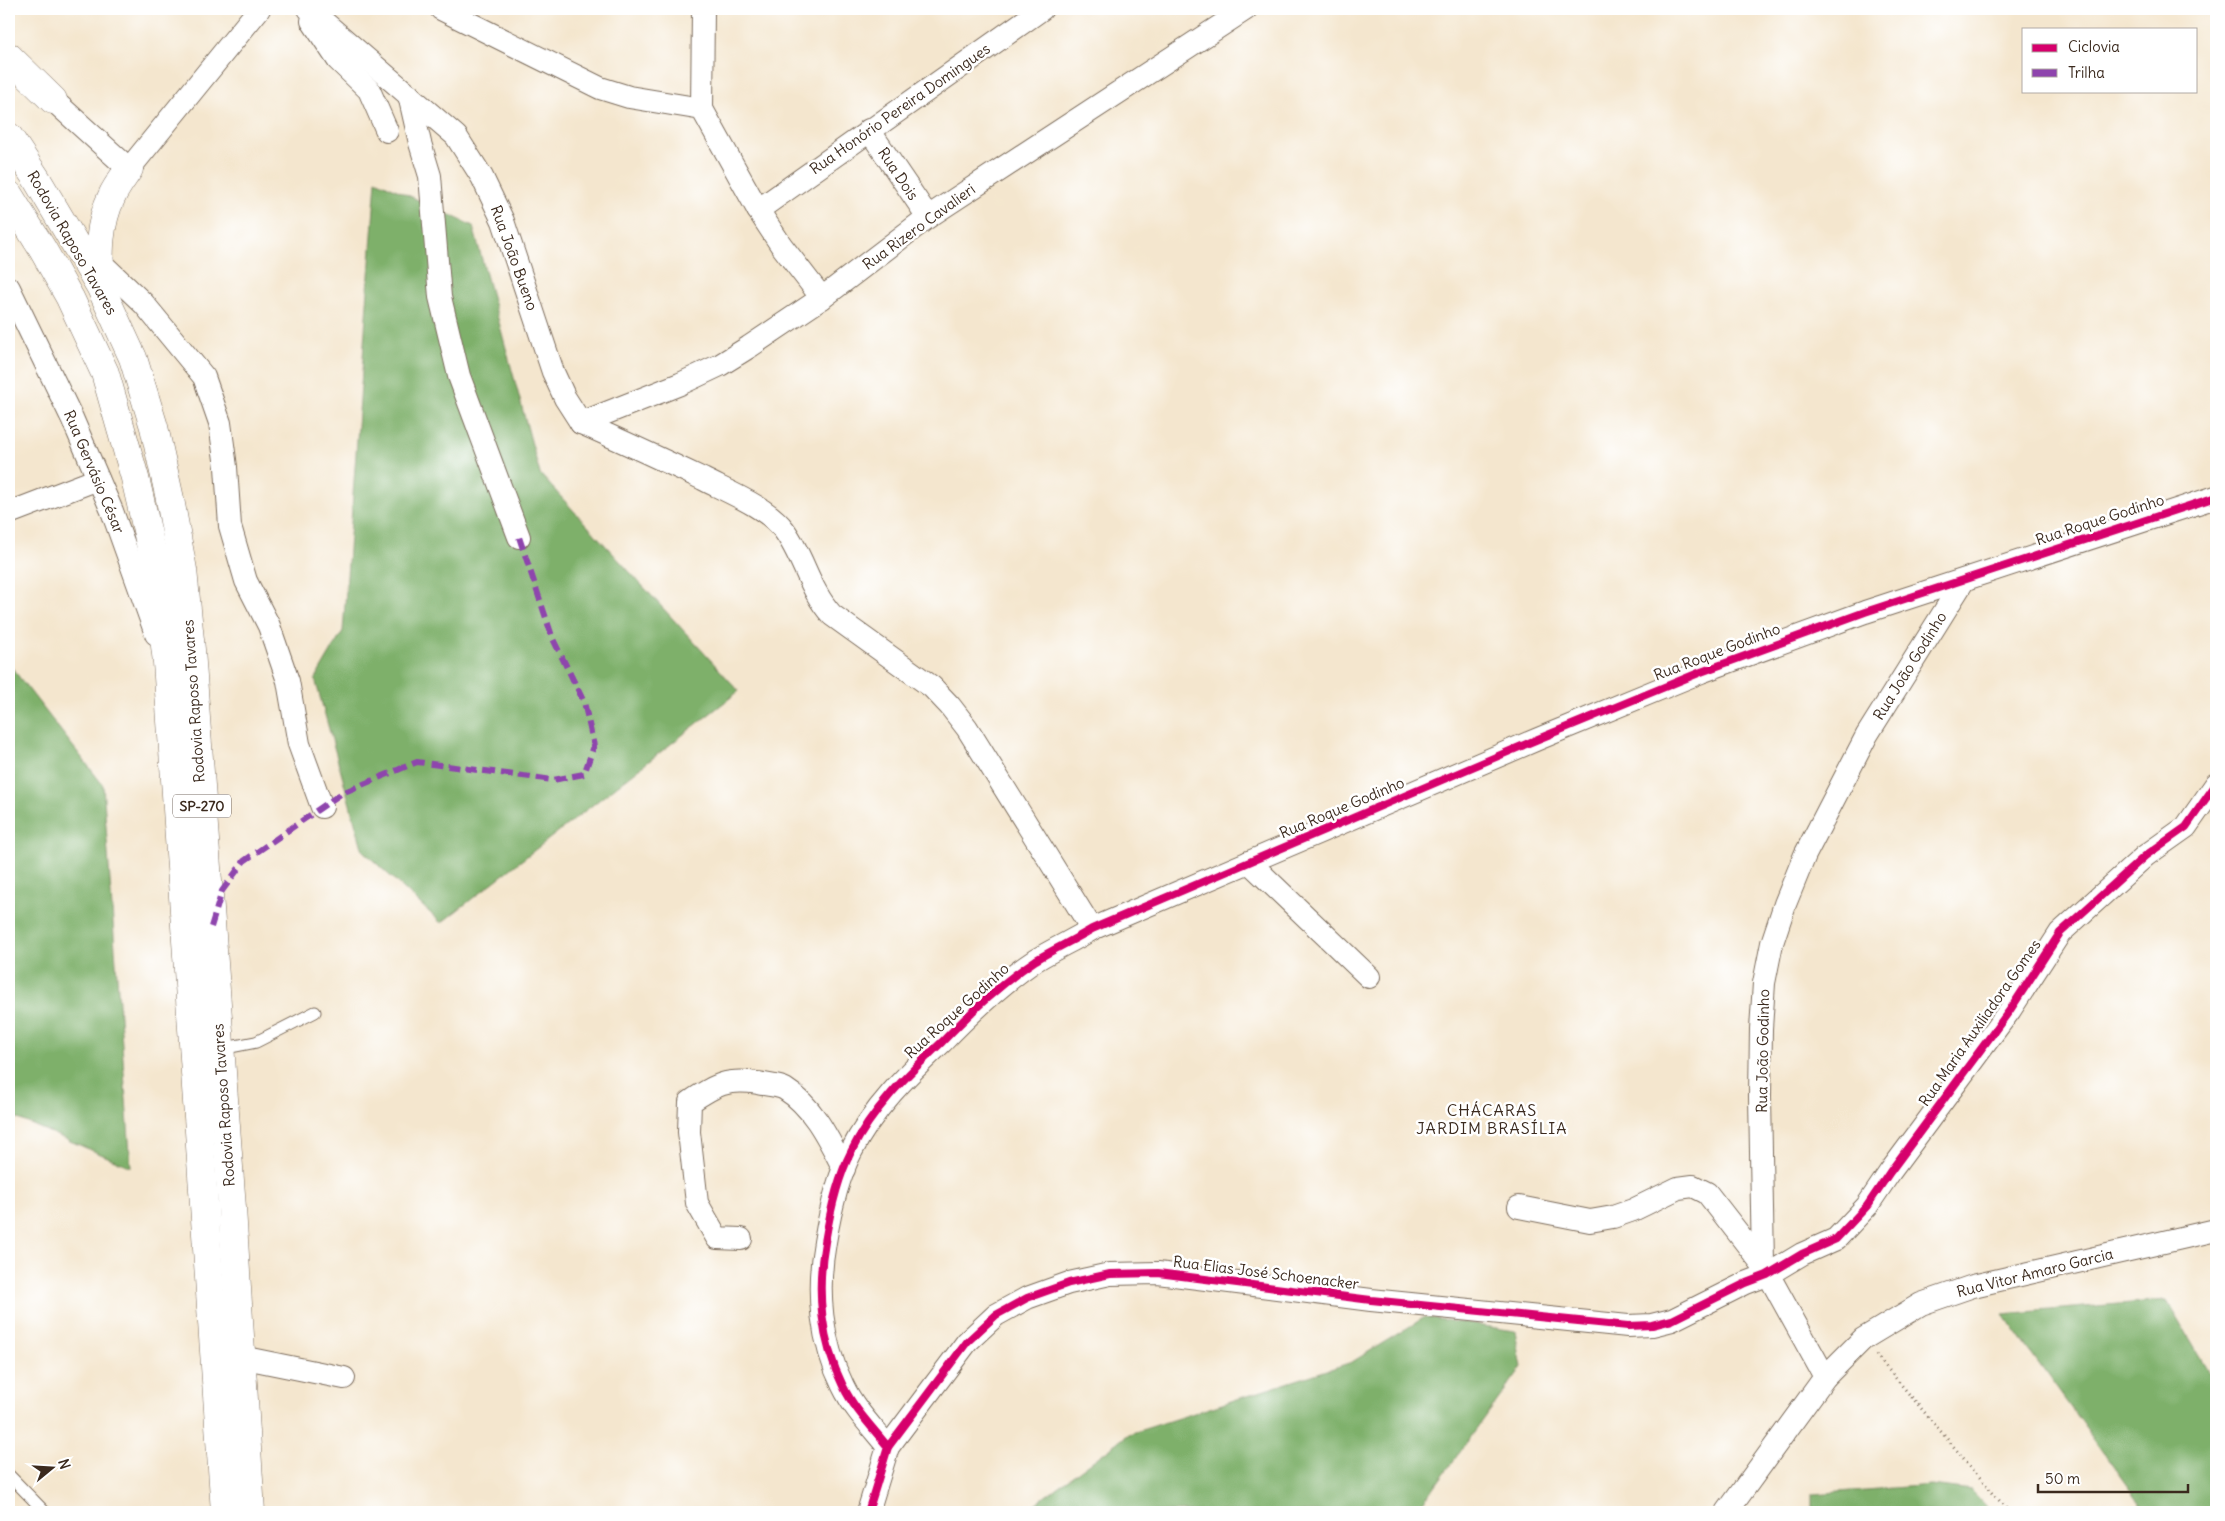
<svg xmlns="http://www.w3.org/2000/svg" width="2225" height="1521" font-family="Delius,sans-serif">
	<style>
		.forest { fill: #7eb06a; stroke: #5c6d44 }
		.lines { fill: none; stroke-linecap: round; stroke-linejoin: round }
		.service-casing { stroke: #7c6c5c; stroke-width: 13 }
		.minor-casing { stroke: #7c6c5c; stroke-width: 24 }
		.trunk-casing { stroke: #7c6c5c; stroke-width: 29 }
		.path { stroke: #7c6c5c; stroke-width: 3; stroke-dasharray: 1 4; stroke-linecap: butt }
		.service { stroke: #fff; stroke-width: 11 }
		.minor { stroke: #fff; stroke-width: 22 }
		.trunk { stroke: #fff; stroke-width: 28 }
		.quiet { stroke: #8e44ad; stroke-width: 6; stroke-dasharray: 12 6; stroke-linecap: butt }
		.cycleway-casing { stroke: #fff; stroke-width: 11 }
		.cycleway { stroke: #d6006c; stroke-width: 8 }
		.labels { text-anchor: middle; stroke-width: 5; stroke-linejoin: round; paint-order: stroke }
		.shield { fill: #fff; stroke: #766a62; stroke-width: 1 }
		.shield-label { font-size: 14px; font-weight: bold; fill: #3b2a1e }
		.street-label { font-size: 15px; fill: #3b2a1e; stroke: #fff }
		.neighbourhood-label { font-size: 16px; letter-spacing: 1px; fill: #3b2a1e; stroke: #fff }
	</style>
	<rect width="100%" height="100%" fill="#fff"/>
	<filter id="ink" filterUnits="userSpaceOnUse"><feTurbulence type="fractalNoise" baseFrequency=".02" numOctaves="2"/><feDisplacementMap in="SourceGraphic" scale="10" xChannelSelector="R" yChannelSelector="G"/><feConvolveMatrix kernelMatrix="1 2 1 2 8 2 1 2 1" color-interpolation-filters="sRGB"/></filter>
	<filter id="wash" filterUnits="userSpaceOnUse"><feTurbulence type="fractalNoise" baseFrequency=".0096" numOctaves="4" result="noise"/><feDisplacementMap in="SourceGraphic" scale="20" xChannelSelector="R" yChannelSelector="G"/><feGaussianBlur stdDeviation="1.12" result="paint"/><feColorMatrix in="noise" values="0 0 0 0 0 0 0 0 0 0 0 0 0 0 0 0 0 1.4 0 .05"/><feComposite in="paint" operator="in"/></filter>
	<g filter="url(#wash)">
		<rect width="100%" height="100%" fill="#f4e6ce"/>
		<g class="forest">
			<path d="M376 180 473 226 540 474 739 691 441 923 363 851 315 679 343 631Z"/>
			<path d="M9 664 103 785 131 1167 9 1115Z"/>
			<path d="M2166 1300 2216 1385V1512H2146L2003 1314Z"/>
			<path d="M1425 1317 1515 1331 1522 1367 1416 1512H1024L1129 1434 1352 1362Z"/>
			<path d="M1932 1485 1971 1490 1992 1512H1812V1494Z"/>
		</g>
	</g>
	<g filter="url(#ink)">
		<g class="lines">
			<g class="service-casing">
				<g id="service">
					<path d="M220 1049 256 1042 315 1012"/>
					<path d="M9 1475 45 1512"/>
				</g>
			</g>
			<g class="minor-casing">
				<g id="minor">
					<path d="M309 9 456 136 482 177 503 221 553 372 565 398 581 423"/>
					<path d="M441 9 600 88 629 97 702 109 758 210 781 245 822 298"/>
					<path d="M312 21 338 60 369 90 387 131"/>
					<path d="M43 88 53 100 129 169 259 9"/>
					<path d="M409 95 420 143 430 176 440 297 459 376 519 537"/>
					<path d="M702 109 703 9"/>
					<path d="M869 130 928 217"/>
					<path d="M758 210 1042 9"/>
					<path d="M99 261 144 304 204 377 220 423 226 467 230 526 246 581 269 626 288 681 299 744 322 807"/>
					<path d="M9 288 72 418 112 511 156 634"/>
					<path d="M581 423 680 384 720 365 749 347 822 298 928 217 1246 9"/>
					<path d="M581 423C622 441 663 460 703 479 728 492 767 507 784 530 804 557 809 590 832 615L932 687 950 706 967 728 1092 929"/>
					<path d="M9 513 98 479"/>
					<path d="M1249 862 1369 977"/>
					<path d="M1519 1207 1590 1221 1613 1217 1633 1210 1678 1188 1693 1186 1707 1193 1763 1265"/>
					<path d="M741 1239 717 1238 697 1203 689 1132 690 1102C715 1085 727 1078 758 1083 766 1085 778 1085 785 1089 814 1107 829 1140 844 1169"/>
					<path d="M241 1357 344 1378"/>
					<path d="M1825 1377 1763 1265 1760 1096 1761 1029 1764 983 1772 943 1785 904 1805 855 1867 735 1964 580"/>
					<path d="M888 1447C872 1427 854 1409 843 1386 821 1342 816 1291 825 1242 830 1212 837 1179 851 1152 872 1109 908 1074 942 1042 971 1012 1001 983 1036 960 1054 949 1074 940 1092 929L1538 739 1701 672 1865 612 2216 497"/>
					<path d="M868 1512 888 1447 967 1342 996 1315 1027 1298 1069 1283 1110 1274 1158 1273 1371 1300 1628 1326 1652 1325 1672 1320 1746 1283 1767 1275 1802 1254 1836 1239 1867 1206 1890 1172 2010 1010 2060 933 2145 856 2186 827 2216 784"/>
					<path d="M1727 1512 1825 1377 1863 1339 1921 1304 1973 1286 2216 1230"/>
				</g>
			</g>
			<g class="trunk-casing">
				<g id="trunk">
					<path d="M9 57 53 100"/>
					<path d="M9 137 36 178 100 286 133 358 154 427 170 499 183 570 191 650 232 1208 251 1512"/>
					<path d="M9 195 43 250 70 298 105 373 135 478 155 565 167 662 225 1512"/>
					<path d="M100 285C99 255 98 224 112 196 116 187 123 178 129 169"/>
				</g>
			</g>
			<path class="path" d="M1876 1355 2009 1512"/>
			<use href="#service" class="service"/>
			<use href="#minor" class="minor"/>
			<use href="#trunk" class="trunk"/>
			<path class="quiet" d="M211 927 222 891 244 861 342 793 417 762 553 780 584 774 594 746 584 702 553 639 519 537"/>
			<g class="cycleway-casing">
				<g id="cycleway">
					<path d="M888 1447C872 1427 854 1409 843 1386 821 1342 816 1291 825 1242 830 1212 837 1179 851 1152 872 1109 908 1074 942 1042 971 1012 1001 983 1036 960 1054 949 1074 940 1092 929L1538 739 1701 672 1865 612 2216 497"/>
					<path d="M868 1512 888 1447 967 1342 996 1315 1027 1298 1069 1283 1110 1274 1158 1273 1371 1300 1628 1326 1652 1325 1672 1320 1746 1283 1767 1275 1802 1254 1836 1239 1867 1206 1890 1172 2010 1010 2060 933 2145 856 2186 827 2216 784"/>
				</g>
			</g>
			<use href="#cycleway" class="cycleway"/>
		</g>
	</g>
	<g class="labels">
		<rect class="shield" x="173" y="794.5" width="58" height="23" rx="4"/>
		<g class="shield-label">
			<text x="202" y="811">SP-270</text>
		</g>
		<g class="street-label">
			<text transform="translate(900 109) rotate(-35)" y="5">Rua Honório Pereira Domingues</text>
			<text transform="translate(898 174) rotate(56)" y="5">Rua Dois</text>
			<text transform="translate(919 227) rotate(-36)" y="5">Rua Rizero Cavalieri</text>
			<text transform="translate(72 243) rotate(60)" y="5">Rodovia Raposo Tavares</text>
			<text transform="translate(514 258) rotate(70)" y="5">Rua João Bueno</text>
			<text transform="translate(94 472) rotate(67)" y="5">Rua Gervásio César</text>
			<text transform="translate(2100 520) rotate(-18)" y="5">Rua Roque Godinho</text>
			<text transform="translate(1717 652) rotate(-21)" y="5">Rua Roque Godinho</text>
			<text transform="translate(1910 666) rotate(-58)" y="5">Rua João Godinho</text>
			<text transform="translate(194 701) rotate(-94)" y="5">Rodovia Raposo Tavares</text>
			<text transform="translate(1342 808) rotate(-23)" y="5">Rua Roque Godinho</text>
			<text transform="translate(957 1011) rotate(-42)" y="5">Rua Roque Godinho</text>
			<text transform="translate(1980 1023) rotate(-55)" y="5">Rua Maria Auxiliadora Gomes</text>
			<text transform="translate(1763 1051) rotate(-89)" y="5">Rua João Godinho</text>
			<text transform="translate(224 1105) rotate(-94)" y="5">Rodovia Raposo Tavares</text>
			<text transform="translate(1266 1273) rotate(7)" y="5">Rua Elias José Schoenacker</text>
			<text transform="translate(2035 1273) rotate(-14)" y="5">Rua Vitor Amaro Garcia</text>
		</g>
		<g class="neighbourhood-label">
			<text x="1492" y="1116">CHÁCARAS<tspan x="1492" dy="18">JARDIM BRASÍLIA</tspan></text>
		</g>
	</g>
	<rect width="2225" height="1521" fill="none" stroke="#fff" stroke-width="30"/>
	<rect x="2022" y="28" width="175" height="65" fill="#ffffff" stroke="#b1aaa5"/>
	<rect x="2032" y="44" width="25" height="8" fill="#d6006c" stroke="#b1aaa5"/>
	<text x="2068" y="52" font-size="15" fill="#3b2a1e">Ciclovia</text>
	<rect x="2032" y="69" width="25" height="8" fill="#8e44ad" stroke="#b1aaa5"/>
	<text x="2068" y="78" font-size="15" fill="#3b2a1e">Trilha</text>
	<g transform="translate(52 1468) rotate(72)" stroke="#ffffff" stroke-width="4" paint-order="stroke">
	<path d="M0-4L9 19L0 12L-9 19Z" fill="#3b2a1e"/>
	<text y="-8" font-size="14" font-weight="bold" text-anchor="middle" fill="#3b2a1e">N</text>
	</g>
	<path d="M2038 1484v8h150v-8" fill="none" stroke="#3b2a1e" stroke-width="2.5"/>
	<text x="2045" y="1484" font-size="15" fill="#3b2a1e" stroke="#ffffff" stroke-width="4" paint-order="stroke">50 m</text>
</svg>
